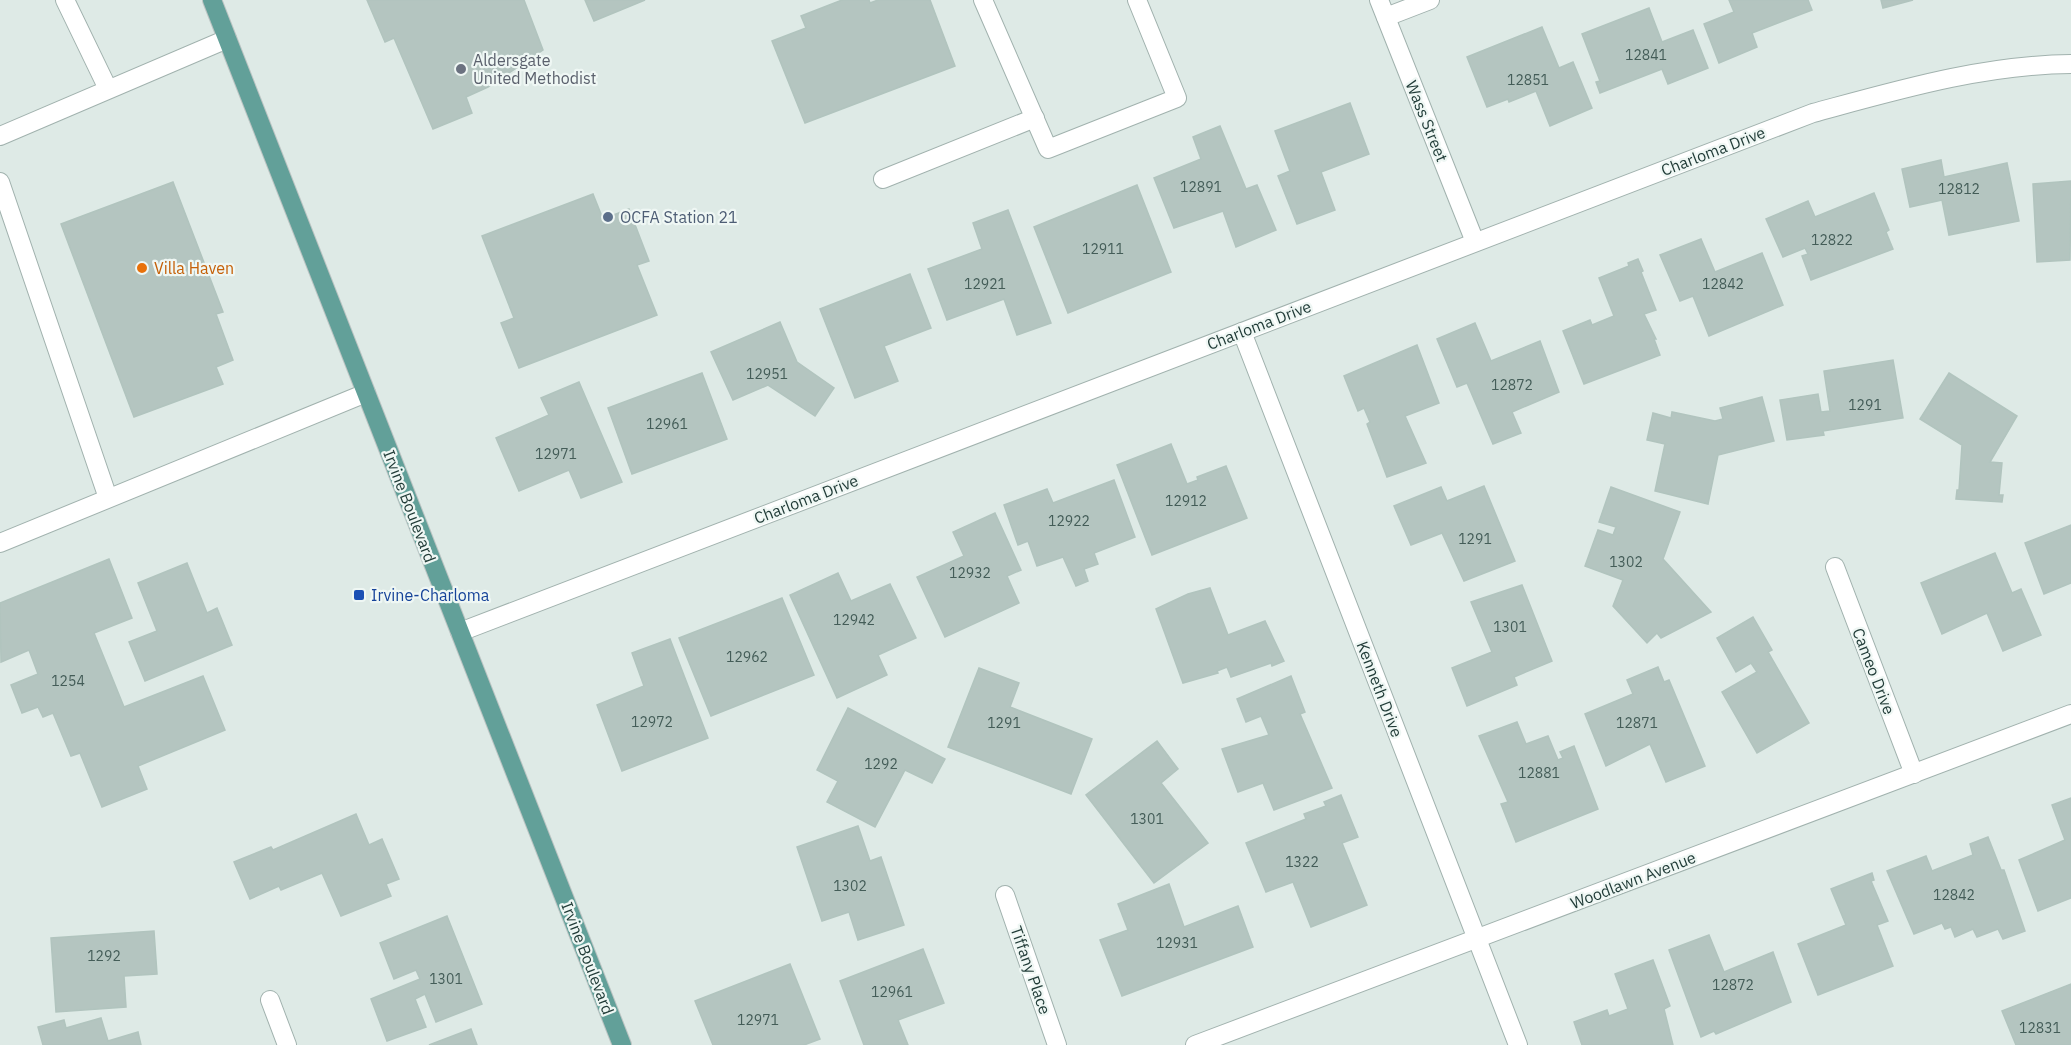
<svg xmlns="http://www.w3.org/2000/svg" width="2071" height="1045" font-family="'IBM Plex Sans',sans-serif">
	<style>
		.building { fill: #b4c5c0; stroke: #b1c4be; stroke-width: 1.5 }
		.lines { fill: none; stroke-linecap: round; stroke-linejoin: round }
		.lane-casing { stroke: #a1b2ae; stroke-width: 20 }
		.street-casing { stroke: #a1b2ae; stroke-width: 20 }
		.primary-casing { stroke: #bcc4c3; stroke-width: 20 }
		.lane { stroke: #fff; stroke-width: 18 }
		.street { stroke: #fff; stroke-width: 18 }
		.primary { stroke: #62a099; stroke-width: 18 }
		.worship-dot { fill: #6b7280; stroke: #eff7f4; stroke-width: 2 }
		.service-dot { fill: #5c6f8a; stroke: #eff7f4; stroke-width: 2 }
		.food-dot { fill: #e8710a; stroke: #eff7f4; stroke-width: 2 }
		.transit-dot { fill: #1a4fb4; stroke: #eff7f4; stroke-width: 2 }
		.labels { text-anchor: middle; stroke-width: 4.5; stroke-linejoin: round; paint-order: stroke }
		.number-label { font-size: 14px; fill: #445d58 }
		.worship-label { font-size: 16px; fill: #5b616d; stroke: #eff7f4; text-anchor: start }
		.street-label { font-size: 16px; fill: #1f3a36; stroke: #eff7f4 }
		.service-label { font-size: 16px; fill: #4e5e75; stroke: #eff7f4; text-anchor: start }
		.food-label { font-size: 16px; fill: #c56008; stroke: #eff7f4; text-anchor: start }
		.transit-label { font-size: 16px; fill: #164399; stroke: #eff7f4; text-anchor: start }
	</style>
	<rect width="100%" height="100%" fill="#deeae6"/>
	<g class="building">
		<path d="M367 0H524L543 50 488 87 466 97 472 113 433 129 394 38 385 42Z"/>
		<path d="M585 0H645L594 21Z"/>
		<path d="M842 0H869L870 3 878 0H930L955 66 805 123 772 41 806 28 801 16Z"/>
		<path d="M1729 0H1808L1812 10 1752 33 1757 47 1719 63 1704 24 1734 12Z"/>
		<path d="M1881 0H1913L1883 8Z"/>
		<path d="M1649 8 1662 42 1693 30 1708 68 1668 84 1662 69 1600 93 1596 82 1600 81 1582 34Z"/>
		<path d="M1542 27 1559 68 1573 62 1592 108 1550 126 1536 91 1509 102 1508 99 1487 107 1467 57Z"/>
		<path d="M1350 103 1369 154 1321 172 1335 210 1297 224 1278 176 1290 171 1275 131Z"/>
		<path d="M1220 126 1246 189 1257 185 1276 230 1236 247 1223 211 1174 228 1154 178 1201 159 1193 137Z"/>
		<path d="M1941 160 1944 177 2007 163 2019 221 1949 235 1942 200 1910 207 1902 169Z"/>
		<path d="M2071 181 2070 260 2037 262 2033 184Z"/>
		<path d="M173 182 223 312 216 314 233 360 216 367 223 384 134 417 61 224Z"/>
		<path d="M1137 185 1171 272 1068 313 1034 227Z"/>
		<path d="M1874 193 1889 230 1886 232 1893 249 1811 280 1802 256 1808 254 1805 248 1783 257 1766 219 1808 201 1815 217Z"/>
		<path d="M593 194 603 219 629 209 649 261 637 265 657 315 519 368 501 323 514 318 482 236Z"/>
		<path d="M1008 210 1051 323 1017 335 1004 299 947 320 928 269 982 249 973 223Z"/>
		<path d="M1701 239 1715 272 1762 253 1783 305 1709 336 1693 296 1680 301 1660 255Z"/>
		<path d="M1638 259 1643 271 1641 272 1656 310 1644 314 1656 339H1654L1660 355 1584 384 1563 331 1590 320 1592 325 1614 316 1599 278 1629 266 1628 263Z"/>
		<path d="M910 274 931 328 884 346 898 381 855 398 820 309Z"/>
		<path d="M780 322 797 362 834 388 815 416 768 385 733 400 711 352Z"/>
		<path d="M1475 323 1491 361 1540 341 1559 392 1512 412 1521 433 1493 444 1467 383 1457 387 1437 339Z"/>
		<path d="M1417 345 1439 403 1405 416 1426 463 1387 477 1367 424 1370 422 1364 408 1358 411 1344 376Z"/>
		<path d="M1893 360 1903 418 1823 431 1824 435 1787 440 1780 400 1818 394 1821 412 1830 411 1824 371Z"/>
		<path d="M702 373 727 439 632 474 608 408Z"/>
		<path d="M1949 373 2017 416 1990 462 2002 463 1999 495H2003L2002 502 1956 499 1957 490H1959L1962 445 1920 419Z"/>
		<path d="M579 382 622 482 581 498 569 470 519 491 496 438 549 415 541 398Z"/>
		<path d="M1762 397 1774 441 1718 455 1708 504 1655 491 1665 444 1647 440 1653 413 1671 418 1672 412 1715 421 1723 419 1720 408Z"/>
		<path d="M1171 444 1187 484 1198 480 1197 477 1226 466 1247 518 1152 555 1117 465Z"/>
		<path d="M1114 480 1135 537 1094 553 1098 564 1084 569 1088 581 1076 586 1063 557 1037 566 1028 541 1018 545 1004 505 1047 489 1053 503Z"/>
		<path d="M1484 486 1515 561 1464 581 1442 533 1411 545 1394 506 1441 487 1447 501Z"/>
		<path d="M1611 487 1680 512 1663 559 1711 612 1661 638 1657 633 1647 643 1613 606 1623 580 1585 566 1598 530 1613 535 1616 527 1599 522Z"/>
		<path d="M995 513 1021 570 1007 576 1019 603 945 637 917 577 964 556 953 532Z"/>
		<path d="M2071 525V583L2044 594 2025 543Z"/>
		<path d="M1995 553 2012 593 2021 589 2041 635 2003 651 1987 613 1942 634 1921 583Z"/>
		<path d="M109 559 132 618 94 633 124 707 203 676 225 730 138 766 147 789 102 807 80 753 71 756 53 713 43 717 38 707 22 713 11 685 38 674 29 650 1 662 0 603Z"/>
		<path d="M187 563 207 613 217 608 232 645 145 681 129 642 157 631 138 583Z"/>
		<path d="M838 573 851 601 890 584 916 638 878 655 887 675 837 698 790 595Z"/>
		<path d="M1522 585 1552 661 1514 677 1517 685 1467 706 1452 668 1492 652 1471 602Z"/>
		<path d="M1210 588 1228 635 1265 621 1284 661 1272 666 1271 663 1231 677 1227 667 1217 671 1218 673 1183 683 1156 609 1188 594Z"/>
		<path d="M782 598 814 675 711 716 679 638Z"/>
		<path d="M1753 617 1772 650 1768 652 1809 723 1757 753 1722 692 1757 672 1751 663 1736 672 1717 638Z"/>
		<path d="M670 639 708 738 622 771 597 705 644 686 632 653Z"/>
		<path d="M1658 667 1664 682 1669 680 1705 766 1666 782 1650 744 1606 766 1585 714 1633 694 1627 680Z"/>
		<path d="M979 668 1019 683 1010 707 1092 739 1071 794 948 747Z"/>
		<path d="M1291 676 1305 712 1300 714 1332 788 1274 810 1263 783 1238 792 1222 749 1269 735 1261 716 1246 722 1237 699Z"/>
		<path d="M848 708 945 759 932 783 905 770 875 827 827 802 838 781 817 770Z"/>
		<path d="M1517 722 1526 744 1548 736 1558 760 1563 758 1560 752 1574 746 1598 809 1516 842 1501 804 1508 802 1479 736Z"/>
		<path d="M1157 741 1178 769 1161 783 1208 843 1154 883 1086 795Z"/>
		<path d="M1341 795 1358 837 1342 843 1367 905 1311 927 1293 882 1266 892 1246 843 1306 819 1304 814 1326 806 1324 802Z"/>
		<path d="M2071 798V898L2038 911 2019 860 2065 840 2052 805Z"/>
		<path d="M356 814 369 845 382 839 399 879 386 884 391 896 341 916 322 873 281 890 279 886 250 899 234 862 271 847 273 850Z"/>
		<path d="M858 826 870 861 881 857 904 925 858 940 849 912 822 921 797 847Z"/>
		<path d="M1988 837 2001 870H2004L2025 931 2003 939 1998 929 1977 937 1973 929 1955 937 1951 927 1945 929 1942 923 1914 934 1887 871 1926 856 1932 871 1973 855 1970 844Z"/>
		<path d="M1872 873 1874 880 1871 881 1888 921 1877 925 1893 966 1818 995 1798 944 1846 925 1831 889Z"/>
		<path d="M1169 884 1184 927 1238 906 1253 947 1122 996 1100 940 1128 930 1118 904Z"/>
		<path d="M447 916 482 1004 436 1022 425 994 415 999 426 1027 387 1041 371 999 420 979 416 970 394 979 380 943Z"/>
		<path d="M154 931 157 974 124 976 126 1007 56 1012 51 938Z"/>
		<path d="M1709 935 1724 972 1773 952 1791 1002 1716 1034 1714 1031 1701 1037 1669 950Z"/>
		<path d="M923 949 944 1003 898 1020 908 1045H864L840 981Z"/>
		<path d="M1653 960 1670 1006 1664 1009 1673 1045H1582L1574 1022 1607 1010 1609 1016 1628 1009 1615 974Z"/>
		<path d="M790 964 820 1039 804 1045H713L695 1001Z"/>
		<path d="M2071 984V1045H2016L2002 1011Z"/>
		<path d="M101 1018 108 1041 138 1032 141 1045H43L38 1027 64 1020 66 1028Z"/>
		<path d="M471 1029 477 1045H429Z"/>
	</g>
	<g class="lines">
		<g class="lane-casing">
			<g id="lane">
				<path d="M65 0 108 89"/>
				<path d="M983 0 1048 149 1177 98 1137 0"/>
				<path d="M1386 17 1430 0"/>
				<path d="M0 136 227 39"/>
				<path d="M883 179 1035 118"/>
				<path d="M0 182 108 498"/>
				<path d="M0 543 366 393"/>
			</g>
		</g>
		<g class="street-casing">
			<g id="street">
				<path d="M1379 0 1475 242"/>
				<path d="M1242 332 1518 1045"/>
				<path d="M1835 567 1914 774"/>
				<path d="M460 632 1813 113C1898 90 1982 65 2071 64"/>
				<path d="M1005 895 1057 1045"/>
				<path d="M270 1000 287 1045"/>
				<path d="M1195 1045 2071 714"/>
			</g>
		</g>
		<g class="primary-casing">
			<path id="primary" d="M212 0 622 1045"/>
		</g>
		<use href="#lane" class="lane"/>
		<use href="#street" class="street"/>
		<use href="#primary" class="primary"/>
	</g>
	<circle class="worship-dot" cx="461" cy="69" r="6"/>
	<circle class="service-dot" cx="608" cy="217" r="6"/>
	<circle class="food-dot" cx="142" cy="268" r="6"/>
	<rect class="transit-dot" x="353" y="589" width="12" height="12" rx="3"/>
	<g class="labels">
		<g class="number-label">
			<text x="1646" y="60">12841</text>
			<text x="1528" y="85">12851</text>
			<text x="1201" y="192">12891</text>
			<text x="1959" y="194">12812</text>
			<text x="1832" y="245">12822</text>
			<text x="1103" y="254">12911</text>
			<text x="985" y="289">12921</text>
			<text x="1723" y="289">12842</text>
			<text x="767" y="379">12951</text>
			<text x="1512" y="390">12872</text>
			<text x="1865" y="410">1291</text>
			<text x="667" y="429">12961</text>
			<text x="556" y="459">12971</text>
			<text x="1186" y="506">12912</text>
			<text x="1069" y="526">12922</text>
			<text x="1475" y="544">1291</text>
			<text x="1626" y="567">1302</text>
			<text x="970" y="578">12932</text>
			<text x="854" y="625">12942</text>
			<text x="1510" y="632">1301</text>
			<text x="747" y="662">12962</text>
			<text x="68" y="686">1254</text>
			<text x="652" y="727">12972</text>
			<text x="1004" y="728">1291</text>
			<text x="1637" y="728">12871</text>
			<text x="881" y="769">1292</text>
			<text x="1539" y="778">12881</text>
			<text x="1147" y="824">1301</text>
			<text x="1302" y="867">1322</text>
			<text x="850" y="891">1302</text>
			<text x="1954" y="900">12842</text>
			<text x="1177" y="948">12931</text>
			<text x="104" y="961">1292</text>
			<text x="446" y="984">1301</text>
			<text x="1733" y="990">12872</text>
			<text x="892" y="997">12961</text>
			<text x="758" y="1025">12971</text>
			<text x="2040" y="1033">12831</text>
		</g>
		<g class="worship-label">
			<text x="473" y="66">Aldersgate<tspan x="473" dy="18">United Methodist</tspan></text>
		</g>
		<g class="street-label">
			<text transform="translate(1427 121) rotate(68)" y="6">Wass Street</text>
			<text transform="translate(1713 151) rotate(-21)" y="6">Charloma Drive</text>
			<text transform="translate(1259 325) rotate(-21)" y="6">Charloma Drive</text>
			<text transform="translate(806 499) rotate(-21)" y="6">Charloma Drive</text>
			<text transform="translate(410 506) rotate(69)" y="6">Irvine Boulevard</text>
			<text transform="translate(1874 671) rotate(69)" y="6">Cameo Drive</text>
			<text transform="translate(1380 689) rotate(69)" y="6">Kenneth Drive</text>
			<text transform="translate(1633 880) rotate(-21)" y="6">Woodlawn Avenue</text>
			<text transform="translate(588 958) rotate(69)" y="6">Irvine Boulevard</text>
			<text transform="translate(1031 970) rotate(71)" y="6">Tiffany Place</text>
		</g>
		<g class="service-label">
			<text x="620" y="223">OCFA Station 21</text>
		</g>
		<g class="food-label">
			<text x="154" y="274">Villa Haven</text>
		</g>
		<g class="transit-label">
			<text x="371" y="601">Irvine-Charloma</text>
		</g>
	</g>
</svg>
